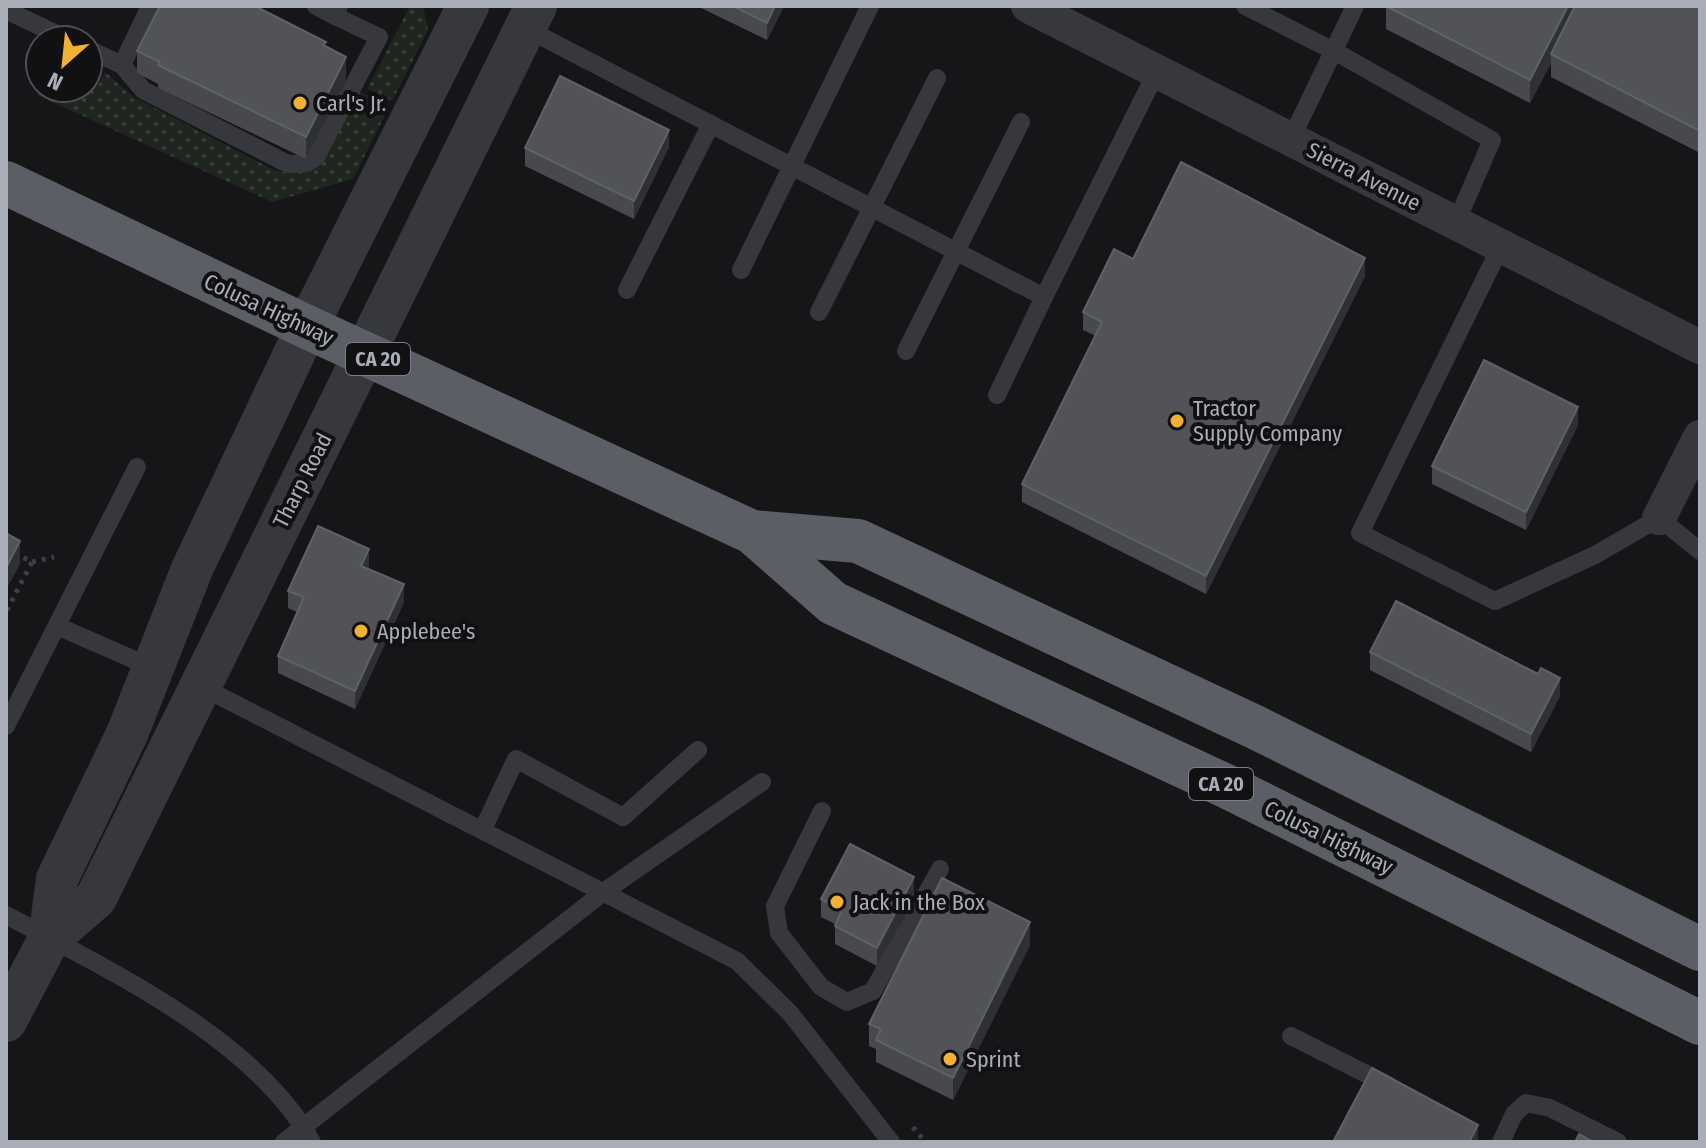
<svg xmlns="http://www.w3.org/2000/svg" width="1706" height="1148" font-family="'Fira Sans Condensed',sans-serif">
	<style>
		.grass { fill: url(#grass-dots) }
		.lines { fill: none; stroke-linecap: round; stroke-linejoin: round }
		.path { stroke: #3d3f44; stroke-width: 5; stroke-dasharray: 4 6; stroke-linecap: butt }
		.service { stroke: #37383d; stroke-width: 18 }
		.minor { stroke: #37383d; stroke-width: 34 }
		.tertiary { stroke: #37383d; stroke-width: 42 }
		.trunk { stroke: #5b5e65; stroke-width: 44 }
		.wall { fill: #47494d }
		.shaded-wall { fill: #2f3033 }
		.building { fill: #525359; stroke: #5f6168; stroke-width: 2 }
		.poi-dot { fill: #f2b134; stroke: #111113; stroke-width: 3 }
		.labels { text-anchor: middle; stroke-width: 8; stroke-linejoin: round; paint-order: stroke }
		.shield { fill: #111113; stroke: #7b7e86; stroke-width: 2 }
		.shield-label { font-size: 20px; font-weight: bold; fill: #a8adb8 }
		.poi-label { font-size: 22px; fill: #a8adb8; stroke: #111113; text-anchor: start }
		.street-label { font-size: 22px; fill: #a8adb8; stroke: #111113 }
	</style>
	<defs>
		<pattern id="grass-dots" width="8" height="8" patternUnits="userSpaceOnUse" patternTransform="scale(2)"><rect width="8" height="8" fill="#1e261f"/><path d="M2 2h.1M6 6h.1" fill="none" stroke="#3c433d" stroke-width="1.8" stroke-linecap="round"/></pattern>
	</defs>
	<rect width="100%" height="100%" fill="#161618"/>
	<g class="grass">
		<path d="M410 6H423L428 30 392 101 367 89Z"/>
		<path d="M105 72 134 97 274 170 288 173 358 91 389 107 353 179 272 202 37 95 41 88H88V78L99 84Z"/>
	</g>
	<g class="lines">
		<g class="path">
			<path d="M6 548 32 562 6 612"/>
			<path d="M32 562 54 557"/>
			<path d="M913 1127 925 1142"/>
		</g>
		<g class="service">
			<path d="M316 6 335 16 339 6"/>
			<path d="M1245 6 1334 51 1492 140 1456 223"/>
			<path d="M6 10 69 40"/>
			<path d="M525 28 1044 297 1157 71"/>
			<path d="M88 49 122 65 143 90 288 164 307 163 316 157 379 37 335 16"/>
			<path d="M122 65 150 6"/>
			<path d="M1291 139 1355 6"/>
			<path d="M1501 246 1360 533 1495 601 1595 555 1659 518 1700 551"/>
			<path d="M741 270 870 6"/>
			<path d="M627 290 711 124"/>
			<path d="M819 312 937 78"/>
			<path d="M906 351 1021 122"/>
			<path d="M997 395 1044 297"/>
			<path d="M57 626 153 668"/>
			<path d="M200 686 737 961 790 1013 891 1142"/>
			<path d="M6 726 137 467"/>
			<path d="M822 811 775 906 779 933 821 987 847 1002 873 991 940 869"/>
			<path d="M483 829 516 759 623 817 698 750"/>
			<path d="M6 915C107 969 256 1039 312 1142"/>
			<path d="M1291 1036 1388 1085"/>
			<path d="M284 1142 605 891 762 782"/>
			<path d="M1501 1142 1514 1114 1526 1103 1550 1108 1618 1142"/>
		</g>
		<g class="minor">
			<path d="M1028 6 1700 347"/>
			<path d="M1659 518 1700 437"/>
		</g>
		<g class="tertiary">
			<path d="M49 939 96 898 536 6"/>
			<path d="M6 1021 49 939 57 879 127 734 192 569 307 327 468 6"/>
		</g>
		<g class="trunk">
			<path d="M6 183 307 327 752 532 833 603 1228 787 1700 1023"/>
			<path d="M752 532 858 541 1257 728 1700 949"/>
		</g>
	</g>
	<g class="wall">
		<path d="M697 6H784L767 40Z"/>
		<path d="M1386 6H1700V153L1551 77V63L1530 103 1386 29Z"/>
		<path d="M326 47 346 80 306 159 158 88V84L137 73V51Z"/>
		<path d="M669 147 634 219 525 166V148Z"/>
		<path d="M1133 259 1365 276 1206 594 1022 502V484L1096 336 1083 330V312Z"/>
		<path d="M1578 425 1526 530 1432 484V466Z"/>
		<path d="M369 567 368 569 404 602 355 709 278 673V656L297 612 288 608V591Z"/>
		<path d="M1370 652 1560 696 1531 752 1370 670Z"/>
		<path d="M914 895 877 966 835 944V924L821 917V899Z"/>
		<path d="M1030 945 953 1100 876 1062V1049L869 1046V1024Z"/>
	</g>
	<g class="shaded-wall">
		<path d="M775 6H784L767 40V23Z"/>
		<path d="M1568 6H1580L1551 54V63L1530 103V80Z"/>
		<path d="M346 57V80L306 159V137Z"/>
		<path d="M669 130V147L634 219V201Z"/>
		<path d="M1365 258V276L1206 594V576Z"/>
		<path d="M1578 407V425L1526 530V512Z"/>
		<path d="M20 541V564L6 590V568Z"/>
		<path d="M369 549V567L361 584V566Z"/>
		<path d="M404 584V602L355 709V691Z"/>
		<path d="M1560 678V696L1531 752V734Z"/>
		<path d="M914 877V895L877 966V948Z"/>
		<path d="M1030 922V945L953 1100V1078Z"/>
		<path d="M1478 1125V1142H1469Z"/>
	</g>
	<g class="building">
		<path d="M160 6H255L326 42 323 45 346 57 306 137 158 65 160 62 137 51Z"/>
		<path d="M733 6H775L767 23Z"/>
		<path d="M1386 6H1568L1530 80Z"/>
		<path d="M1575 6H1700V131L1551 54Z"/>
		<path d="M560 76 669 130 634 201 525 148Z"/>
		<path d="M1181 162 1365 258 1206 576 1022 484 1102 322 1083 312 1114 249 1133 259Z"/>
		<path d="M1484 360 1578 407 1526 512 1432 466Z"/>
		<path d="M318 526 369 549 361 566 404 584 355 691 278 656 304 597 288 591Z"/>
		<path d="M6 533 20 541 6 568Z"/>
		<path d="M1396 601 1538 674 1541 668 1560 678 1531 734 1370 652Z"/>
		<path d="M850 844 914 877 877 948 835 926 842 910 821 899Z"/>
		<path d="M942 878 1030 922 953 1078 876 1040 881 1029 869 1024Z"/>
		<path d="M1372 1068 1478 1125 1469 1142H1333Z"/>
		<path d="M1579 1134 1594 1142H1575Z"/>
	</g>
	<g class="poi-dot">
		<circle cx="300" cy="103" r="8"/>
		<circle cx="1177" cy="421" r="8"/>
		<circle cx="361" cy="631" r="8"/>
		<circle cx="837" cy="902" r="8"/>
		<circle cx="950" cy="1059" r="8"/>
	</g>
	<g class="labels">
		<g class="shield">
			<rect x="346" y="343" width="64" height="32" rx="6"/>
			<rect x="1189" y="768" width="64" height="32" rx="6"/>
		</g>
		<g class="shield-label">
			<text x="378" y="366">CA 20</text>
			<text x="1221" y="791">CA 20</text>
		</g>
		<g class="poi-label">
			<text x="316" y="111">Carl's Jr.</text>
			<text x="1193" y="416">Tractor<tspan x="1193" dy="25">Supply Company</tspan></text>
			<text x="377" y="639">Applebee's</text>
			<text x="853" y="910">Jack in the Box</text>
			<text x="966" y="1067">Sprint</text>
		</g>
		<g class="street-label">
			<text transform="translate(1364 176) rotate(27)" y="8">Sierra Avenue</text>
			<text transform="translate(269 309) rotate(25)" y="8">Colusa Highway</text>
			<text transform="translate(302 480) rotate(-63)" y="8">Tharp Road</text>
			<text transform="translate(1329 837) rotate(26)" y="8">Colusa Highway</text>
		</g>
	</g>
	<rect width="1706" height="1148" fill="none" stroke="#a8adb8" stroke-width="16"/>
	<g transform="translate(64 64) rotate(207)"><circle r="38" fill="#111113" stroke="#4d4f55" stroke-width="2"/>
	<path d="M0-6L14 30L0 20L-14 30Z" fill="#f2b134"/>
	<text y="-12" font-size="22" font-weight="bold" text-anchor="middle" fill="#a8adb8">N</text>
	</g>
</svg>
